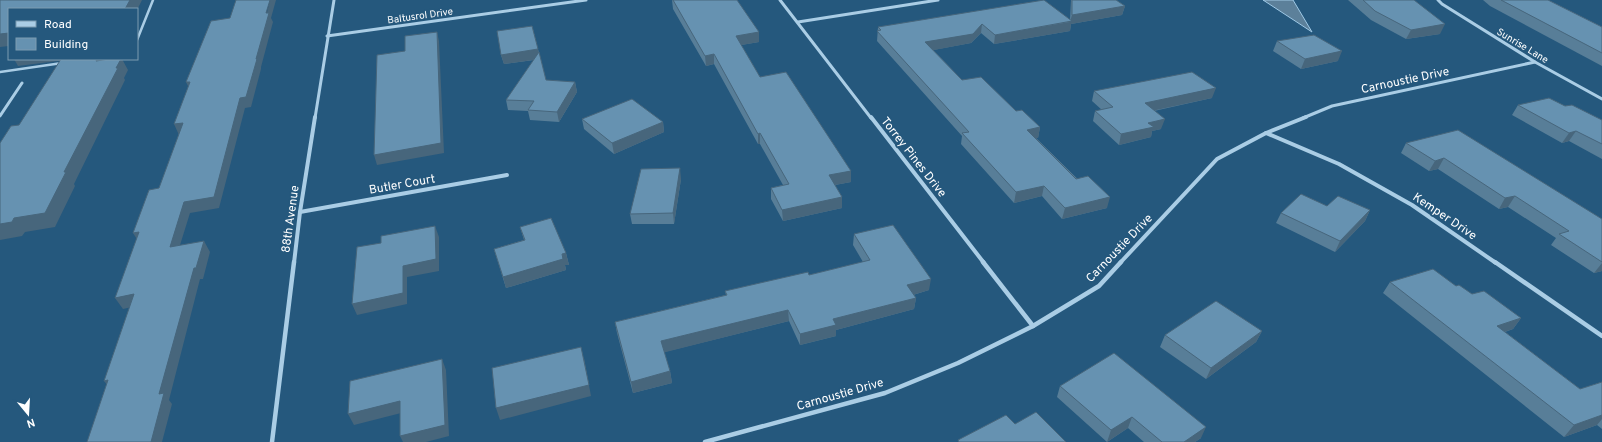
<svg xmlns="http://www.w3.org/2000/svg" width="1602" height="442" font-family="Overpass,sans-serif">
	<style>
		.water { fill: #5c809a; stroke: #9fc9e6 }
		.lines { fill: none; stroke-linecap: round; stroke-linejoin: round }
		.service { stroke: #aacde5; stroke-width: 2.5 }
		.minor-far2 { stroke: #aacde5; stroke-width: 3 }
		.minor-far1 { stroke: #aacde5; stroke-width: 4 }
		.minor { stroke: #aacde5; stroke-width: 4.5 }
		.wall { fill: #587e98 }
		.shaded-wall { fill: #47667c }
		.building { fill: #6692b1; stroke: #47667c }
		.labels { text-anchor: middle; stroke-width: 3.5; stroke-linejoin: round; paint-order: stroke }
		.far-street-label { font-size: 10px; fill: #fff; stroke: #25587d }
		.street-label { font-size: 12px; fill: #fff; stroke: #25587d }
	</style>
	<rect width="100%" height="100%" fill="#25587d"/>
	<path class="water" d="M1263 0H1293L1312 32Z"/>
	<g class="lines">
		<g class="service">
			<path d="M137 40 153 0"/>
			<path d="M0 72 62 63"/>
		</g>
		<g class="minor-far2">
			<path d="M780 0 871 118"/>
			<path d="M1438 0 1442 4 1535 62 1602 99"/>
			<path d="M798 22 938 0"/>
			<path d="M327 36 586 0"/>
			<path d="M0 116 22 83"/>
			<path d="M315 118 334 0"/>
			<path d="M1303 118 1332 106 1535 62"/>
		</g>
		<g class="minor-far1">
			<path d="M871 117 984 263"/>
			<path d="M1266 133 1339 164 1412 205 1496 263"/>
			<path d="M300 212 507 175"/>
			<path d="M294 263 300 212 315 117"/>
			<path d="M1120 263 1217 159 1266 133 1306 117"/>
		</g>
		<g class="minor">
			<path d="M983 262 1033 326"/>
			<path d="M1495 262 1602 336"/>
			<path d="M272 442 294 262"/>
			<path d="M705 442 885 393 958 363 1033 326 1099 286 1121 262"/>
		</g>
	</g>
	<g class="wall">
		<path d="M672 0 759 32V42L741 45 760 77 851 182 835 185 842 197V208L783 221 771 199V188L783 185 760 144H758L714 64 706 66 673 9Z"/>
		<path d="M1071 0H1116L1125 6 1122 15 1071 24 1070 31 994 44 981 33 971 43 933 50 962 80 1016 111 1040 127 1038 138H1036L1107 208 1062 219 1042 196 1014 203 961 144 962 136 877 41 878 27 1070 20Z"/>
		<path d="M1348 0H1414L1440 34 1406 39 1371 20Z"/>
		<path d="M1483 0H1548L1602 27V66L1490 6Z"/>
		<path d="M532 26 546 80 575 82 577 92 559 122 530 120 528 111 508 110 506 100 534 60 504 64 501 55Z"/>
		<path d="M1277 41 1338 61 1301 69 1273 51Z"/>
		<path d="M1094 91 1212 98 1154 111 1161 129 1152 131 1151 137 1119 145 1093 121 1095 111 1102 110 1092 101Z"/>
		<path d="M1518 105 1565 106 1602 120V159L1569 141 1562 143 1512 115Z"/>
		<path d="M582 119 663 122 664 132 614 154 584 129Z"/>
		<path d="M1406 143 1602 219V271L1594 273 1551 245 1556 238 1508 207 1499 209 1438 169 1429 171 1401 153Z"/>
		<path d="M681 179 674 224H632L630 214Z"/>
		<path d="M1327 206 1370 210 1365 221 1335 252 1276 223 1281 213Z"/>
		<path d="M520 227 566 253 569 265H565L566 270 506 288 494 249 524 240Z"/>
		<path d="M854 234 929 290 913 295 916 298 914 309 836 330V336L800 345 789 321 664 352 670 371 672 383 633 393 617 333 615 322 726 295 725 291 809 275 863 262 853 245Z"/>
		<path d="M1390 282 1472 294 1521 318 1513 329 1505 332 1580 389 1602 382V429L1597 425 1564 437 1383 293Z"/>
		<path d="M1262 331 1256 342 1206 379 1160 347 1165 335Z"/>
		<path d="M1060 386 1201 438 1195 442H1144L1128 428 1107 442 1057 397Z"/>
	</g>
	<g class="shaded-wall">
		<path d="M130 0H142L137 10V9H125Z"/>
		<path d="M270 0H276L271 18 273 22 261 67V69L251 107 245 108 219 208 190 213 176 258 170 247 184 202 256 59Z"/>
		<path d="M1125 6 1122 15 1071 24 1070 31 994 44 995 35 1070 22 1072 15Z"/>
		<path d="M982 24 981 33 971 43 924 52 925 42Z"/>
		<path d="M1445 24 1440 34 1406 39 1411 30Z"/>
		<path d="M437 32 439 41 444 153 377 165 374 155Z"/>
		<path d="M759 32V42L736 46V36Z"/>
		<path d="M9 33V46L0 47V34Z"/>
		<path d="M538 49 540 59 504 64 501 55Z"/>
		<path d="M1342 51 1338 61 1301 69 1305 59Z"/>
		<path d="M714 54V64L706 66 705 56Z"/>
		<path d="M14 59H74L18 66Z"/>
		<path d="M97 59H111L96 61Z"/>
		<path d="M121 59H122L128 70 124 78 125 80 74 184 75 186 55 227 25 232 22 236 0 240V224L14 218 116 68Z"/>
		<path d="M186 82H190L191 92Z"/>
		<path d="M575 82 577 92 559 122 557 112Z"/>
		<path d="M1216 88 1212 98 1142 113 1145 103Z"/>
		<path d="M1165 119 1161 129 1152 131 1151 137 1119 145 1121 134 1148 123Z"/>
		<path d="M663 122 664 132 614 154 612 143Z"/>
		<path d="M183 123 179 135 174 124Z"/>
		<path d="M1040 127 1038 138 1025 140 1027 130Z"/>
		<path d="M1576 131 1569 141 1562 143 1569 133Z"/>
		<path d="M760 133V144H758V134Z"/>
		<path d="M1444 158 1438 169 1429 171 1435 161Z"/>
		<path d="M680 168 681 179 674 224 673 213Z"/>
		<path d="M851 171V182L829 186V175Z"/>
		<path d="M1044 186 1042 196 1014 203 1016 192Z"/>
		<path d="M1515 196 1508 207 1499 209 1505 198Z"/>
		<path d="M842 197V208L783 221 782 210Z"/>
		<path d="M1110 197 1107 208 1062 219 1065 208Z"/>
		<path d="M1370 210 1365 221 1335 252 1340 241Z"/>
		<path d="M435 226 439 237V271L407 277V304L357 315 352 304 403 266Z"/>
		<path d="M139 232 140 244 133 233Z"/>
		<path d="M204 241 210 252 203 279H200L169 400 172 404 162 442H151L159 394 194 268Z"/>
		<path d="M566 253 569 265H565L566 270 506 288 503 277Z"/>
		<path d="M1602 263V271L1594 273Z"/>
		<path d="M931 279 929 290 906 297 907 285Z"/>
		<path d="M134 294 141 305 123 309 115 298Z"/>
		<path d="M916 298 914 309 836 330V336L800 345V334L833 319Z"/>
		<path d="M788 310 789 321 662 353 661 341Z"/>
		<path d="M1521 318 1513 329 1489 337 1497 326Z"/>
		<path d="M1262 331 1256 342 1206 379 1211 368Z"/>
		<path d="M584 358 591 396 500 420 496 408Z"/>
		<path d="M442 359 446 370 449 436 426 442H403L400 436Z"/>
		<path d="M670 371 672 383 633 393 631 382Z"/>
		<path d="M108 380 113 392 104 381Z"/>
		<path d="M400 401 405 412 354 425 348 414Z"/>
		<path d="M1602 415V419L1597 425 1564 437 1574 425Z"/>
		<path d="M1132 417 1128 428 1107 442 1111 430Z"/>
		<path d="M1206 427 1201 438 1195 442H1184Z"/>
	</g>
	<g class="building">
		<path d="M0 0H130L125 9H9V33L0 34Z"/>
		<path d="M236 0H270L266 13H269L256 59H257L246 97 240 98 214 197 184 202 170 247 204 241 196 268H194L159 394 164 393 151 442H87L108 380 104 381 134 294 115 298 139 232 133 233 149 190 159 188 183 123 174 124 190 82H186L211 21 230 18Z"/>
		<path d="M673 0H737L759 32 736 36 760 77 786 72 851 171 829 175 842 197 782 210 771 188 789 184 760 133 758 134 714 54 705 56Z"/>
		<path d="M1044 0 1072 21 995 35 982 24 973 34 925 42 962 80 981 77 1016 111 1022 110 1040 127 1027 130 1076 179 1088 176 1110 197 1065 208 1044 186 1016 192 962 133 969 132 877 31 881 30 878 27Z"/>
		<path d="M1072 0H1116L1125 6 1072 15Z"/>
		<path d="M1363 0H1414L1445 24 1411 30 1375 11Z"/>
		<path d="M1501 0H1548L1602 27V53Z"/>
		<path d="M532 26 538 49 501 55 497 31Z"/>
		<path d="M437 32 441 143 374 155 377 55 405 51V36Z"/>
		<path d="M1314 35 1342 51 1305 59 1277 41Z"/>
		<path d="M539 52 546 80 575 82 557 112 528 110 534 101 506 100Z"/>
		<path d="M61 59H97L96 61 109 59H121L116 68H118L64 172H66L45 213 14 218 12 222 0 224V143L11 126 19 125Z"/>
		<path d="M1192 72 1216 88 1145 103 1165 119 1148 123 1154 127 1121 134 1095 111 1113 107 1094 91Z"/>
		<path d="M1549 98 1565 106 1572 105 1602 120V144L1576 131 1569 133 1518 105Z"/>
		<path d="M632 99 663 122 612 143 582 119Z"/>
		<path d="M1458 130 1602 219V262L1559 234 1569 231 1515 196 1505 198 1444 158 1435 161 1406 143Z"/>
		<path d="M680 168 673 213 630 214 641 169Z"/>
		<path d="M1301 194 1327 206 1338 196 1370 210 1340 241 1281 213Z"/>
		<path d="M551 218 566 253 562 254 563 259 503 277 494 249 525 240 520 227Z"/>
		<path d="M893 225 931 279 907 285 916 298 833 319 836 325 800 334 788 310 661 341 670 371 631 382 615 322 727 295 725 291 808 272 809 275 870 260 854 234Z"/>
		<path d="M435 226 436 259 403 266V293L352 304 357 247 381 243V236Z"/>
		<path d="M1433 269 1456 286 1459 285 1472 294 1484 291 1521 318 1497 326 1580 389 1602 382V415L1574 425 1390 282Z"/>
		<path d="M1216 301 1262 331 1211 368 1165 335Z"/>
		<path d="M581 347 589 385 496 408 492 368Z"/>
		<path d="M1114 353 1206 427 1184 442H1162L1132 417 1111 430 1060 386Z"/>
		<path d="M442 359 445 425 400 436V401L348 414 350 381Z"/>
		<path d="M1036 412 1066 442H959L958 440 1006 415 1015 424Z"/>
	</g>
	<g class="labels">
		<g class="far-street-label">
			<text transform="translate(420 15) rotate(-8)" y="4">Baltusrol Drive</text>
			<text transform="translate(1523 45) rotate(31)" y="4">Sunrise Lane</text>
		</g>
		<g class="street-label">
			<text transform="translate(1405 80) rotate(-12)" y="4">Carnoustie Drive</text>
			<text transform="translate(914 157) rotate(52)" y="4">Torrey Pines Drive</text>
			<text transform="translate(402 184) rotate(-10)" y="4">Butler Court</text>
			<text transform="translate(1445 216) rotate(34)" y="4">Kemper Drive</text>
			<text transform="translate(290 219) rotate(-82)" y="4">88th Avenue</text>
			<text transform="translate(1119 248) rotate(-46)" y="4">Carnoustie Drive</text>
			<text transform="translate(840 394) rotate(-16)" y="4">Carnoustie Drive</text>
		</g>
	</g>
	<rect x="8" y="8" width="130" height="52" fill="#25587d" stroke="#7c9bb1"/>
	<rect x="16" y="21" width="20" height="6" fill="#aacde5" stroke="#7c9bb1"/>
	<text x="44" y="28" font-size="12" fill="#ffffff">Road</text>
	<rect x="16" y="38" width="20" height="12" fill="#6692b1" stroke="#7c9bb1"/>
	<text x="44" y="48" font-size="12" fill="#ffffff">Building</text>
	<g transform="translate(28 414) rotate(162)" stroke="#25587d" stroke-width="3" paint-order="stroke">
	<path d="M0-3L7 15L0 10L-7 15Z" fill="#ffffff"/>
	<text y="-6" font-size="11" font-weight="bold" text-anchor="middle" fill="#ffffff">N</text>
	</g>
</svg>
